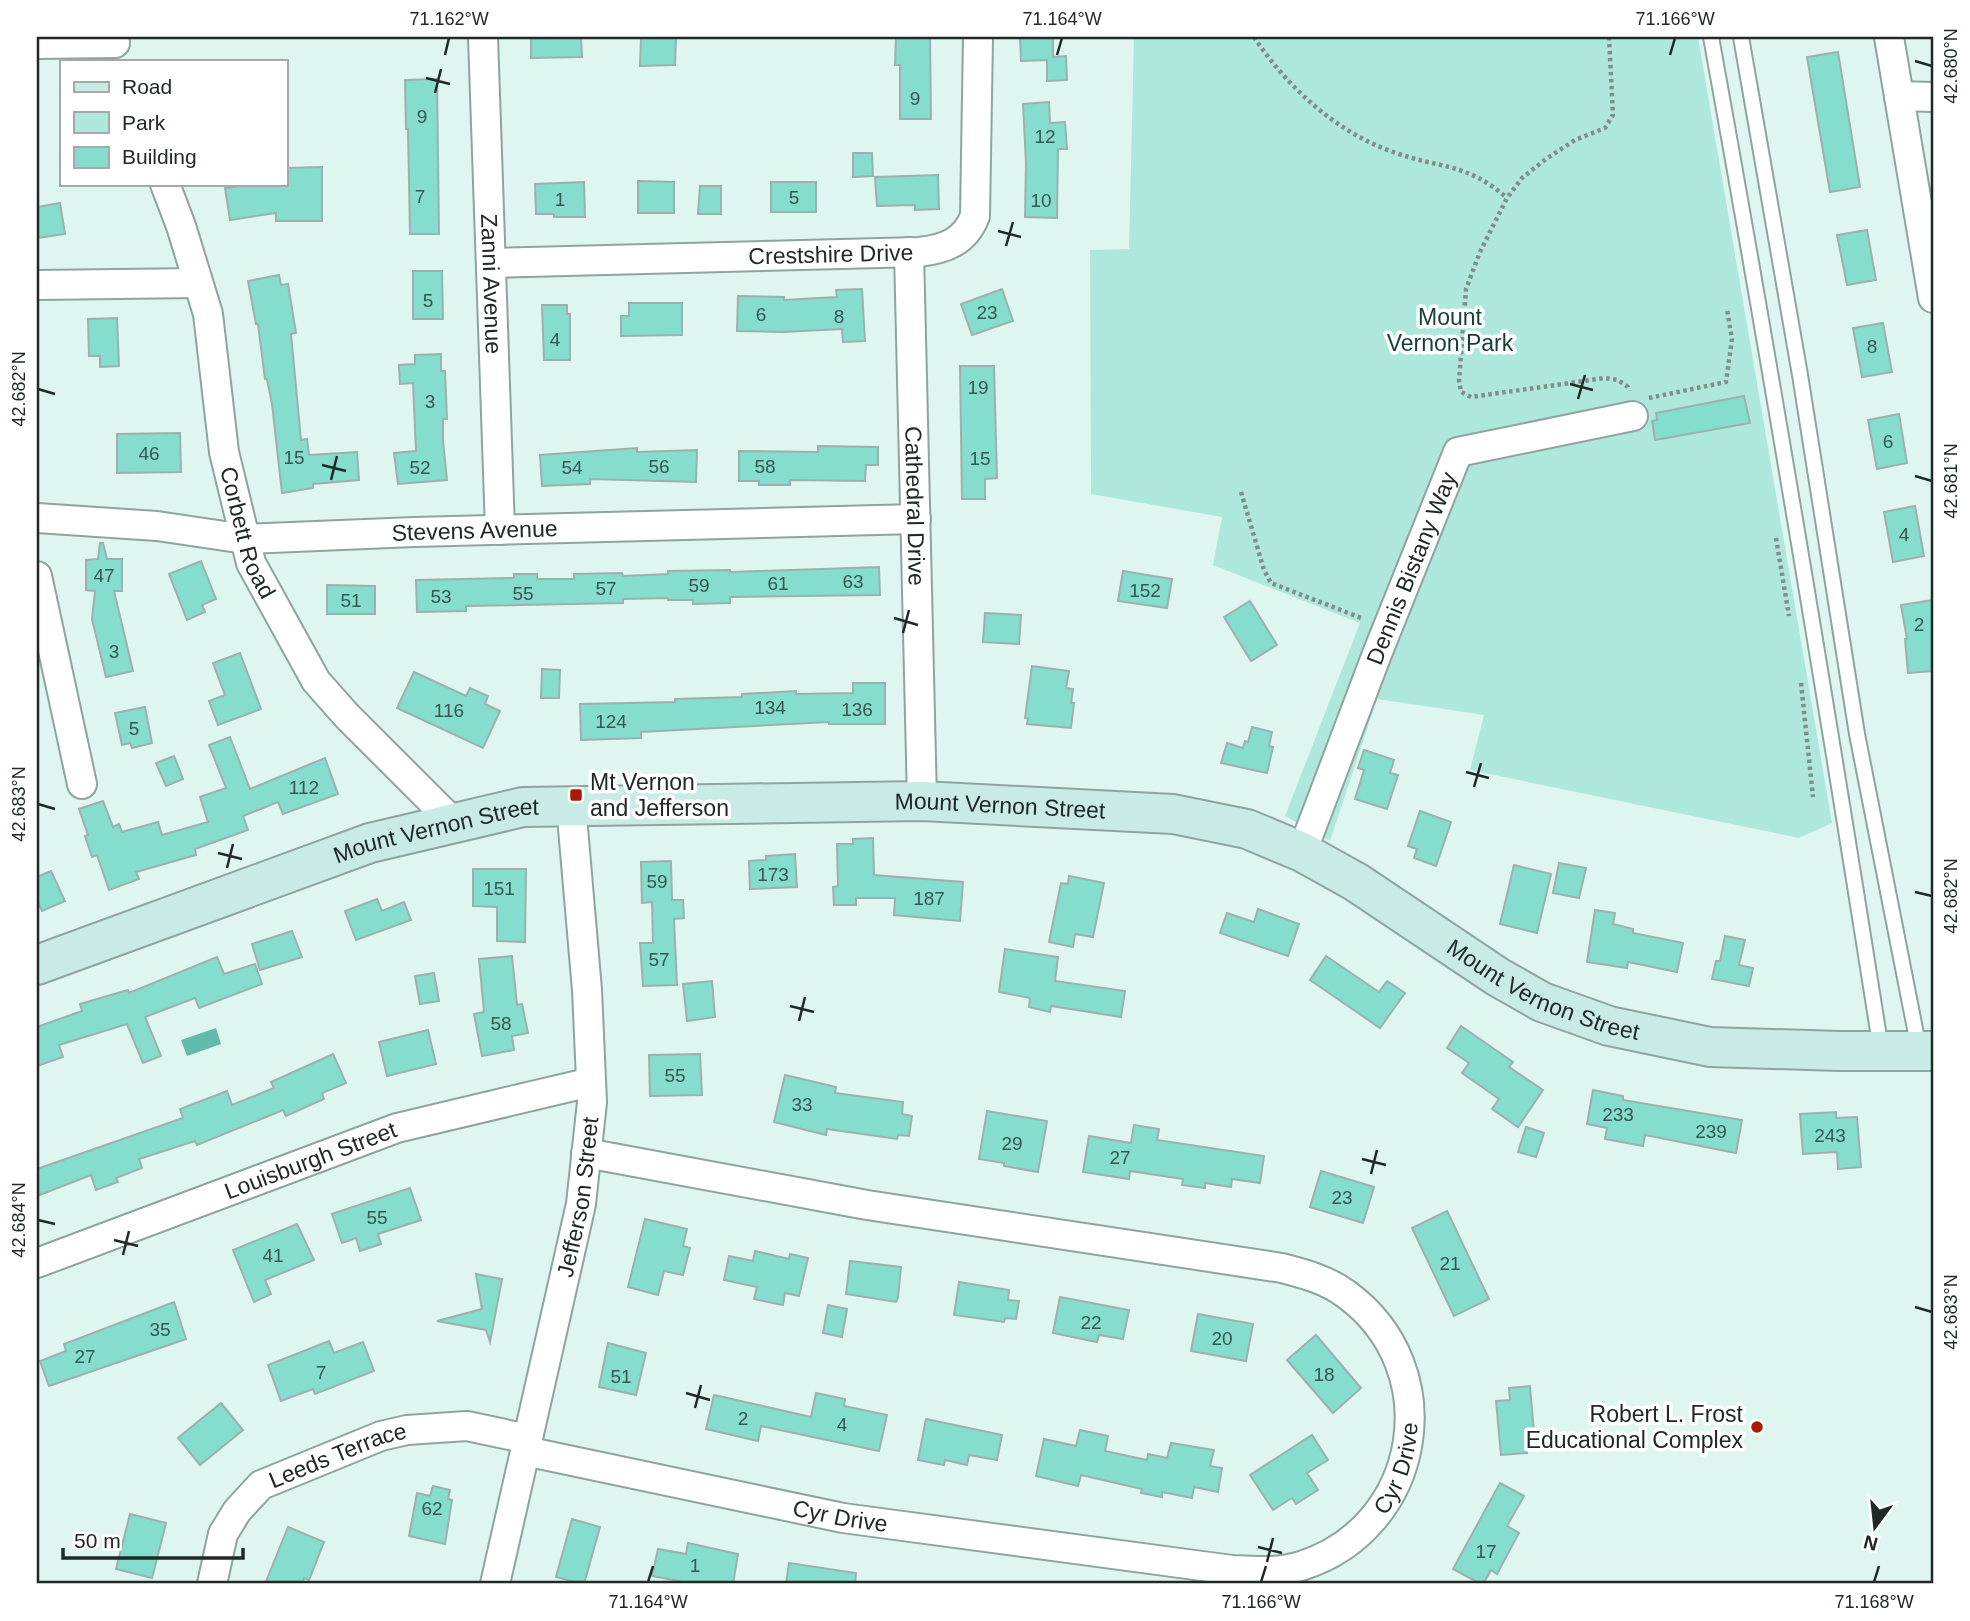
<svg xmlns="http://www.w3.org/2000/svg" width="1970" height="1621" font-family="Helvetica,sans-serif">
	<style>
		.green { fill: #aee8dd }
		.water { fill: #62baab }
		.building { fill: #85ddcd; stroke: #9cb1ad; stroke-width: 2 }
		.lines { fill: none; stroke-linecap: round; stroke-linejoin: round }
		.lane-casing { stroke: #8fa49f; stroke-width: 18 }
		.street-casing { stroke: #8fa49f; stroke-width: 32 }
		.secondary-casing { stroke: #8fa49f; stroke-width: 42 }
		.path { stroke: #808f8b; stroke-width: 4.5; stroke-dasharray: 3.5 3.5; stroke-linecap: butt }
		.lane { stroke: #fff; stroke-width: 14 }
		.street { stroke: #fff; stroke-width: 28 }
		.secondary { stroke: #c8ebe6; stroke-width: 38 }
		.ticks { fill: none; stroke: #212927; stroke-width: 2.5 }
		.poi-dot { fill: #a91904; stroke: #fff; stroke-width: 2.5 }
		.labels { text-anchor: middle; stroke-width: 7; stroke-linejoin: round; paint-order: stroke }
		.number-label { font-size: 19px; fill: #3a5650 }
		.street-label { font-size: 23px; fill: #212927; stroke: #fff }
		.park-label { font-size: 23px; fill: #163f38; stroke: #fff }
		.poi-label { font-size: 23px; fill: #212927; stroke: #fff; text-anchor: start }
		.neatline { fill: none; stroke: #212927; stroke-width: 2.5 }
		.ticks-label { font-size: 18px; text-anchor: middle; fill: #212927 }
	</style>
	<rect width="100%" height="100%" fill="#dff5f0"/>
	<path class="green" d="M1134 37H1698L1832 823 1799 838 1470 770 1484 715 1377 699 1330 841 1285 816 1360 623 1213 565 1222 517 1091 494 1090 250 1129 249Z"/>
	<path class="water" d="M216 1028 221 1044 187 1056 181 1040Z"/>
	<g class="building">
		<path d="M531 37H581L582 57 531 58Z"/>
		<path d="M641 37H676L675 65 640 66Z"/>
		<path d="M896 37H930L931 119H900V65H895Z"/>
		<path d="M1020 37H1053V57L1066 56 1067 80 1047 81V60L1021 61Z"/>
		<path d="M1838 52 1860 187 1830 192 1807 57Z"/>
		<path d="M437 79 439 234H410L408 129H406L405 80Z"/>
		<path d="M1049 102 1050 123 1065 122 1067 149H1058L1057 218 1025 217 1026 163 1023 104Z"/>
		<path d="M853 153H872L873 176 853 177Z"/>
		<path d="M322 167V221H276V213L230 220 225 188 255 184H285V168Z"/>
		<path d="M938 175 939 209 915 210V205L877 206 875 177Z"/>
		<path d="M638 181 674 182V213H638Z"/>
		<path d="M584 182 585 217H554V214H536L535 184Z"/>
		<rect x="771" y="182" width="45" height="30"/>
		<path d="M700 186H721V214H698Z"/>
		<path d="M60 203 65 234 37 238V207Z"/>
		<path d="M1867 230 1876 280 1847 285 1837 235Z"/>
		<path d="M413 271H442L443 319H413Z"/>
		<path d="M279 275 281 285 288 284 296 333 291 334 301 440 307 439 309 455 357 452 359 480 313 484V488L282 493 272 404 267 379H265L258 324H256L248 281Z"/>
		<path d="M862 289 865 341 843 342 842 329 783 332 737 331 738 296 784 297V300L837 297 836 290Z"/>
		<path d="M1002 289 1013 321 972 335 961 304Z"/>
		<path d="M629 303H682V335L621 336V316H629Z"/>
		<path d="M542 305H567V314H570V360H544Z"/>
		<path d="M117 318 119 366 100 367V356H89L88 319Z"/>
		<path d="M1883 323 1892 372 1862 377 1853 328Z"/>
		<path d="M441 354V371H445L447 419H443V441L447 480 398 484 394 453 416 451 413 383 400 384 399 365 415 364V355Z"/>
		<path d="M960 366H994L997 478 985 479V499H962Z"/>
		<path d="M1744 396 1750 423 1655 440 1652 421 1657 420 1656 413Z"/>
		<path d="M1899 414 1907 463 1877 469 1868 420Z"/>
		<path d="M180 433 181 472 117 473V434Z"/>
		<path d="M818 446 878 447V465H866L865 481 790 480V485H759V481H739V451L818 452Z"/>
		<path d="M637 448V452L697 450 696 482 590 479V484L542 486 540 455Z"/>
		<path d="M1915 506 1924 556 1893 562 1884 512Z"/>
		<path d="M100 543H103L107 559H122V591H114L133 671 106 677 92 619 95 591 86 590V560L98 559Z"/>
		<path d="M201 561 216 599 202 605 205 612 187 620 169 574Z"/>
		<path d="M879 567 880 595 730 597V603L693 604V600H668V598L623 599V603L466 606V611L417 612 416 580 514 578V574H537V579H574V574L622 573 623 576 668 574V571L730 570V572Z"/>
		<path d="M1123 571 1172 579 1167 608 1118 601Z"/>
		<path d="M327 585 375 586V614H327Z"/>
		<path d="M1933 600V671L1908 673 1905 639H1907L1901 605Z"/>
		<path d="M1250 601 1277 645 1251 661 1224 617Z"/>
		<path d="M985 613 1021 615 1019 644 983 642Z"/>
		<path d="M240 653 261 709 218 725 209 701 225 695 213 663Z"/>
		<path d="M1032 666 1069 671 1066 688 1073 689 1071 703H1074L1071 728 1027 724 1028 718H1025Z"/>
		<path d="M542 669 560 670 559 698H541Z"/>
		<path d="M414 672 466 696 470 688 488 696 485 704 500 711 483 748 397 708Z"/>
		<path d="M853 683H885V724H829V722L641 732V738L581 740 580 704 675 702V699L742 697V694L796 691V694L853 693Z"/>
		<path d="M145 707 152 743 132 748 130 743 122 745 115 713Z"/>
		<path d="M1252 727 1272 732 1269 746 1273 747 1267 773 1221 763 1227 743 1243 748 1245 741 1248 742Z"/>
		<path d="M230 737 250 789 325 758 338 794 283 814 278 802 243 816 248 830 195 849 196 855 136 872 139 879 109 890 97 855 92 857 85 836 88 835 79 809 103 801 113 827 119 824 122 832 158 822 162 835 208 822 200 797 226 788 209 745Z"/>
		<path d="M1364 750 1394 760 1390 773 1398 775 1387 809 1355 799 1364 770 1358 768Z"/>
		<path d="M174 756 183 779 166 786 156 763Z"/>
		<path d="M1420 811 1451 822 1436 866 1414 858 1417 849 1408 846Z"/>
		<path d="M873 838 874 875 963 882 960 921 894 915 895 898H856V905H834L833 887 838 886 837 844H853V839Z"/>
		<path d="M795 854 797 887 750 889 749 861 766 860V856Z"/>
		<path d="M671 861 672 900H683L684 918 674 919 677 985 643 986 640 943H653L652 902 642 903 641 862Z"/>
		<path d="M1559 863 1586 868 1579 898 1553 893Z"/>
		<path d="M1514 865 1551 874 1537 933 1500 924Z"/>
		<path d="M473 869H526L525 942 497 941V907L473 906Z"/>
		<path d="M51 871 65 901 42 911 37 900V877Z"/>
		<path d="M1069 876 1104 883 1093 937 1075 934 1073 947 1049 942 1061 883 1068 884Z"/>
		<path d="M377 899 382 911 404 902 411 920 356 940 345 911Z"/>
		<path d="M1258 909 1299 924 1288 956 1220 933 1227 913 1254 922Z"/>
		<path d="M1595 910 1615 913 1613 924 1633 929V933L1683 943 1677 972 1628 962 1627 968 1587 962Z"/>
		<path d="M292 931 302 957 260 970 252 944Z"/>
		<path d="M1725 936 1745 940 1739 965 1753 968 1749 986 1712 979 1716 961H1720Z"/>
		<path d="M1005 949 1058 957 1055 981 1125 991 1121 1017 1051 1006 1050 1012 1029 1007 1030 998 999 992Z"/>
		<path d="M512 956 517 1005 522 1004 528 1033 512 1036 514 1050 482 1056 474 1014 484 1012 479 959Z"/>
		<path d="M1326 956 1379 992 1387 981 1405 993 1380 1028 1310 980Z"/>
		<path d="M217 957 224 974 255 964 262 984 199 1008 195 998 145 1017 161 1056 143 1063 127 1024 59 1045 63 1057 37 1066V1027L82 1011 80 1004 128 990 129 993Z"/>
		<path d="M434 973 439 1001 420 1004 415 976Z"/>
		<path d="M712 981 715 1017 687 1021 683 984Z"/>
		<path d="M1461 1026 1513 1062 1509 1067 1543 1090 1518 1127 1492 1109 1499 1099 1462 1073 1469 1063 1447 1048Z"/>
		<path d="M428 1030 436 1064 387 1076 379 1042Z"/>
		<path d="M333 1054 346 1083 322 1093 324 1099 286 1116 283 1110 197 1145 195 1141 139 1159 142 1168 116 1178 118 1182 96 1190 91 1175 37 1196V1169L183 1118 180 1109 227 1091 232 1105 274 1088 271 1082Z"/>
		<path d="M700 1054 702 1095 650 1096 649 1055Z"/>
		<path d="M785 1075 836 1087 835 1093 903 1102 902 1114 912 1116 909 1136 898 1135 897 1139 827 1129 826 1135 774 1122Z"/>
		<path d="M1593 1090 1623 1096V1100L1742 1120 1736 1153 1645 1135 1643 1146 1605 1139 1607 1128 1587 1124Z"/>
		<path d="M987 1111 1047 1121 1038 1172 1004 1166V1163L979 1159Z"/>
		<path d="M1836 1112V1118L1857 1117 1861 1167 1838 1169 1837 1152 1803 1154 1800 1114Z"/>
		<path d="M1134 1125 1159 1129 1157 1140 1264 1156 1260 1183 1232 1179 1231 1187 1205 1183V1188L1182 1185 1183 1179 1130 1171 1129 1179 1083 1172 1089 1136 1131 1143Z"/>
		<path d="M1526 1127 1544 1133 1536 1157 1518 1152Z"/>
		<path d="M1321 1171 1374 1187 1363 1223 1310 1207Z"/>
		<path d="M410 1188 421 1220 378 1234 381 1244 360 1251 356 1238 342 1243 332 1214Z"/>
		<path d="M1447 1211 1489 1299 1454 1316 1412 1228Z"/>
		<path d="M645 1219 687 1229 683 1246 690 1248 683 1275 664 1271 658 1295 628 1287Z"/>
		<path d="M297 1224 314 1260 265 1280 271 1294 254 1302 233 1250Z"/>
		<path d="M755 1251 789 1259 790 1254 808 1258 799 1296 785 1293 783 1305 754 1299 757 1287 724 1280 729 1256 753 1261Z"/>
		<path d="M850 1261 901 1267 898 1297 896 1302 846 1294Z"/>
		<path d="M476 1274 502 1279 490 1342 486 1330 437 1321 482 1309Z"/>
		<path d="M959 1282 1009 1290 1008 1300 1019 1301 1016 1319 1005 1318 1004 1322 954 1315Z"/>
		<path d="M1060 1297 1129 1310 1123 1339 1099 1335 1097 1342 1053 1333Z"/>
		<path d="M174 1302 186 1339 49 1386 40 1361 66 1351 64 1344Z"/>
		<path d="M828 1305 847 1309 842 1337 823 1333Z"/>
		<path d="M1198 1314 1253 1324 1246 1361 1191 1351Z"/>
		<path d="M1316 1335 1361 1388 1333 1413 1287 1360Z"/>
		<path d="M329 1341 334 1353 363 1342 374 1371 315 1394 313 1389 281 1401 268 1365Z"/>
		<path d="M608 1343 646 1353 636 1395 599 1387Z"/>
		<path d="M1530 1386 1535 1444 1526 1445 1527 1453 1501 1455 1496 1401 1510 1400 1509 1388Z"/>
		<path d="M816 1393 845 1399 844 1406 887 1415 879 1451 761 1426 758 1441 706 1429 714 1395 811 1417Z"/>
		<path d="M221 1403 243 1430 200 1465 178 1438Z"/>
		<path d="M926 1419 1002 1435 997 1460 969 1455 967 1465 945 1460 944 1465 918 1460Z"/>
		<path d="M1080 1430 1108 1436 1105 1451 1147 1460 1148 1454 1167 1458 1171 1443 1214 1450 1210 1466 1222 1468 1218 1492 1194 1487 1192 1498 1162 1492V1497L1141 1493 1142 1489 1081 1475 1078 1486 1036 1476 1044 1439 1076 1446Z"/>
		<path d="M1312 1435 1328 1460 1307 1473 1318 1490 1296 1504 1292 1498 1273 1510 1250 1475Z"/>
		<path d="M1500 1483 1524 1496 1507 1526 1519 1533 1497 1574 1491 1570 1483 1584H1481L1453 1569Z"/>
		<path d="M433 1486 450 1490 448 1499 452 1500 445 1544 409 1536 417 1493 430 1496Z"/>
		<path d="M130 1514 166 1523 152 1578 116 1569Z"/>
		<path d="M572 1519 600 1527 584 1584 556 1577Z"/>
		<path d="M288 1527 324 1542 309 1580 304 1578 302 1584H265Z"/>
		<path d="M688 1543 738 1554 733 1584H694L652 1576 658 1549 686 1554Z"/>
		<path d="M789 1563 856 1573 855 1584H786Z"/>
	</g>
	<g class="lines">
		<g class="lane-casing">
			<g id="lane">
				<path d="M1711 37C1772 374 1828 712 1881 1050"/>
				<path d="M1741 37 1800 375 1857 734 1919 1049"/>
			</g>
		</g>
		<g class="street-casing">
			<g id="street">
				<path id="s1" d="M483 37 500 530"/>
				<path d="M1889 37 1933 298"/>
				<path d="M37 44 115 43"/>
				<path d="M1899 96 1933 97"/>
				<path id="s2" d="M165 184 181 226 208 314 224 452 251 563 316 681 347 716 453 822"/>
				<path id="s3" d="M909 252 922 801"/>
				<path id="s4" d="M491 263 919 252C945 249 965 242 975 216L978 37"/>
				<path d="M37 285 198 283"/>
				<path id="s5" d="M37 518 157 526 245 539 414 532 916 519"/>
				<path d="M37 576 82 784"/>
				<path id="s6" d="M1302 852 1377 654 1458 452 1633 416"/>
				<path id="s7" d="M37 1263 397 1128 591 1082"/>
				<path id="s8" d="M525 1451 843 1518 1232 1570C1255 1571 1279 1573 1301 1566 1422 1528 1449 1369 1346 1294 1327 1280 1305 1274 1282 1268L867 1205 586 1153"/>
				<path id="s9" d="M212 1584 223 1534 237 1511 261 1485 381 1436 407 1430 467 1426 528 1439"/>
				<path id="s10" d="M495 1584 581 1204 592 1102 587 990 571 805"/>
			</g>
		</g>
		<g class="secondary-casing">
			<g id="secondary">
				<path id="s11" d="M37 965 370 843 523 807 922 801 1173 814 1247 829 1302 852 1356 882 1498 977 1542 1002 1609 1026 1710 1047 1839 1051H1933"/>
			</g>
		</g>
		<g class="path">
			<path d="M1254 37C1287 87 1336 132 1393 152 1440 169 1466 162 1507 198"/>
			<path d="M1609 37 1613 115 1605 128 1575 140 1546 159 1522 178 1507 198 1480 252 1466 289 1459 381 1461 392 1471 397 1605 378 1618 380 1628 387 1629 391"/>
			<path d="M1649 398 1726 382 1732 339 1727 309"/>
			<path d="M1241 492 1264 570 1271 583 1364 619"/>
			<path d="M1776 538 1789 616"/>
			<path d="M1801 683 1813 797"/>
		</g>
		<use href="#lane" class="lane"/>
		<use href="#street" class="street"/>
		<use href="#secondary" class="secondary"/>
	</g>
	<path class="ticks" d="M445 55 449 38M1057 55 1062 38M1670 55 1675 38M1915 61 1932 66M426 78 450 84M435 93 441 69M998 231 1021 237M1006 246 1013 222M1570 384 1593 390M38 389 55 394M1578 399 1585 375M322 465 346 471M1915 476 1932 481M331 480 337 456M894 618 918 625M903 633 909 610M1466 772 1489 778M1474 787 1481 763M38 804 55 809M218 853 242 859M227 868 233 844M1915 892 1932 896M790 1006 814 1012M799 1021 805 997M1362 1159 1386 1165M1371 1174 1377 1150M38 1220 55 1224M114 1240 138 1246M123 1255 129 1231M1915 1307 1932 1312M686 1393 710 1400M695 1408 701 1385M1258 1547 1282 1553M1267 1562 1273 1538M648 1582 653 1566M1261 1582 1266 1566M1874 1582 1879 1566"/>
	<g class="poi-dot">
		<rect x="569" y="788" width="14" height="14" rx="3.5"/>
		<circle cx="1757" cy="1427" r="7"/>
	</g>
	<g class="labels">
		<g class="number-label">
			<text x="915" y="105">9</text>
			<text x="422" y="123">9</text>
			<text x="1045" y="143">12</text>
			<text x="420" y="203">7</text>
			<text x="794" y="204">5</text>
			<text x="560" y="206">1</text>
			<text x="1041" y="207">10</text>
			<text x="428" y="307">5</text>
			<text x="987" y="319">23</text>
			<text x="761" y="321">6</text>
			<text x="839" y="323">8</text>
			<text x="555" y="346">4</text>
			<text x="1872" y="353">8</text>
			<text x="978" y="394">19</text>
			<text x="430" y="408">3</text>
			<text x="1888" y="448">6</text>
			<text x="149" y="460">46</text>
			<text x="294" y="464">15</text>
			<text x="980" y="465">15</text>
			<text x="659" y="473">56</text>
			<text x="765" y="473">58</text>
			<text x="420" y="474">52</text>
			<text x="572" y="474">54</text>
			<text x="1904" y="541">4</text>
			<text x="104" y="582">47</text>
			<text x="853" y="588">63</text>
			<text x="778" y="590">61</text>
			<text x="699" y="592">59</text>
			<text x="606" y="595">57</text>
			<text x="1145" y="597">152</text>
			<text x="523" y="600">55</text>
			<text x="441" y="603">53</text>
			<text x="351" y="607">51</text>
			<text x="1919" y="631">2</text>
			<text x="114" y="658">3</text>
			<text x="770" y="714">134</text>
			<text x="857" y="716">136</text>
			<text x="449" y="717">116</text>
			<text x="611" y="728">124</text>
			<text x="134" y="735">5</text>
			<text x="304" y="794">112</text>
			<text x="773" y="881">173</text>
			<text x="657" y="888">59</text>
			<text x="499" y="895">151</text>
			<text x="929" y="905">187</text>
			<text x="659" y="966">57</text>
			<text x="501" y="1030">58</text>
			<text x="675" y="1082">55</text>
			<text x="802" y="1111">33</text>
			<text x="1618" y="1121">233</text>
			<text x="1711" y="1138">239</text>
			<text x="1830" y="1142">243</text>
			<text x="1012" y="1150">29</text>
			<text x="1120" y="1164">27</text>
			<text x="1342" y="1204">23</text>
			<text x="377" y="1224">55</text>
			<text x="273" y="1262">41</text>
			<text x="1450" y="1270">21</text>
			<text x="1091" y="1329">22</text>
			<text x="160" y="1336">35</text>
			<text x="1222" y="1345">20</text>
			<text x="85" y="1363">27</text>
			<text x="321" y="1379">7</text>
			<text x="1324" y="1381">18</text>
			<text x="621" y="1383">51</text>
			<text x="743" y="1425">2</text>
			<text x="842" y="1431">4</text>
			<text x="432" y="1515">62</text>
			<text x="1486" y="1558">17</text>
			<text x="695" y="1572">1</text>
		</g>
		<g class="street-label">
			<text dy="8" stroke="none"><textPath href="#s4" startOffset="340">Crestshire Drive</textPath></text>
			<text dy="8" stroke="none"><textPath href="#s1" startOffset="247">Zanni Avenue</textPath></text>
			<text dy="8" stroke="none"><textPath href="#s3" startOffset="254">Cathedral Drive</textPath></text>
			<text dy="8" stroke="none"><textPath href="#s5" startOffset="439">Stevens Avenue</textPath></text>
			<text dy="8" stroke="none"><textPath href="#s2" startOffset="360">Corbett Road</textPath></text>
			<text dy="8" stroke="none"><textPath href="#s6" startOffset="304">Dennis Bistany Way</textPath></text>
			<text dy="8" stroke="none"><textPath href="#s11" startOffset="989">Mount Vernon Street</textPath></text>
			<text dy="8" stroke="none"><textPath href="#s11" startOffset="422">Mount Vernon Street</textPath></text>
			<text dy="8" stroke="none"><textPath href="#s11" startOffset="1577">Mount Vernon Street</textPath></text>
			<text dy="8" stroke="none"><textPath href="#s7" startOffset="292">Louisburgh Street</textPath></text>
			<text dy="8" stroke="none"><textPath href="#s10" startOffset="396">Jefferson Street</textPath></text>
			<text dy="8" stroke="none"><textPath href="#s9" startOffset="196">Leeds Terrace</textPath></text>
			<text dy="8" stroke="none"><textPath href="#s8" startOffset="931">Cyr Drive</textPath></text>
			<text dy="8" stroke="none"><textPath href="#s8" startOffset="322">Cyr Drive</textPath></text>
		</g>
		<g class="park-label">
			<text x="1450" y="325">Mount<tspan x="1450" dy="26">Vernon Park</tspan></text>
		</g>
		<g class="poi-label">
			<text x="590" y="790">Mt Vernon<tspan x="590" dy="26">and Jefferson</tspan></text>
			<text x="1743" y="1422" text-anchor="end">Robert L. Frost<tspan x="1743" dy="26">Educational Complex</tspan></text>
		</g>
	</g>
	<rect width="1970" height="1621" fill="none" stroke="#ffffff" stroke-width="77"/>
	<rect x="60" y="60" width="228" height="126" fill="#ffffff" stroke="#a6a9a9" stroke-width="2"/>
	<rect x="74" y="82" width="35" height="10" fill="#c8ebe6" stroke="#a6a9a9" stroke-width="2"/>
	<text x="122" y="94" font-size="21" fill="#212927">Road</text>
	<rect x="74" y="112" width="35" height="21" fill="#aee8dd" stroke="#a6a9a9" stroke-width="2"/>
	<text x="122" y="130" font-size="21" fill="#212927">Park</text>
	<rect x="74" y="147" width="35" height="21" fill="#85ddcd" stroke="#a6a9a9" stroke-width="2"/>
	<text x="122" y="164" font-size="21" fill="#212927">Building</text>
	<g transform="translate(1875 1527) rotate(195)" stroke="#ffffff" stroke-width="5" paint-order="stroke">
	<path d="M0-5L12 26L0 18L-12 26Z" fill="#212927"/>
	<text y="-10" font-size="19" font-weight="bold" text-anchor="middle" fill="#212927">N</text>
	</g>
	<path d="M63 1548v10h180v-10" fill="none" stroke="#212927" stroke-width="3.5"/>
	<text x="74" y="1548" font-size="21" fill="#212927" stroke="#ffffff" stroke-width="5" paint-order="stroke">50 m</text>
	<rect x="38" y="38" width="1894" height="1544" class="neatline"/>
	<g class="ticks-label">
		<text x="449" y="25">71.162°W</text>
		<text x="1062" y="25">71.164°W</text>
		<text x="1675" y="25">71.166°W</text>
		<text transform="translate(1951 66) rotate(-90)" y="6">42.680°N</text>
		<text transform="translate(19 389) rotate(-90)" y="6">42.682°N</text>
		<text transform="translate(1951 481) rotate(-90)" y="6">42.681°N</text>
		<text transform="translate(19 804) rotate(-90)" y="6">42.683°N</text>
		<text transform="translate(1951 896) rotate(-90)" y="6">42.682°N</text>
		<text transform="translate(19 1220) rotate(-90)" y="6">42.684°N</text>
		<text transform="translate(1951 1312) rotate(-90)" y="6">42.683°N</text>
		<text x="648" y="1608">71.164°W</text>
		<text x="1261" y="1608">71.166°W</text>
		<text x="1874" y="1608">71.168°W</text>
	</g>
</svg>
